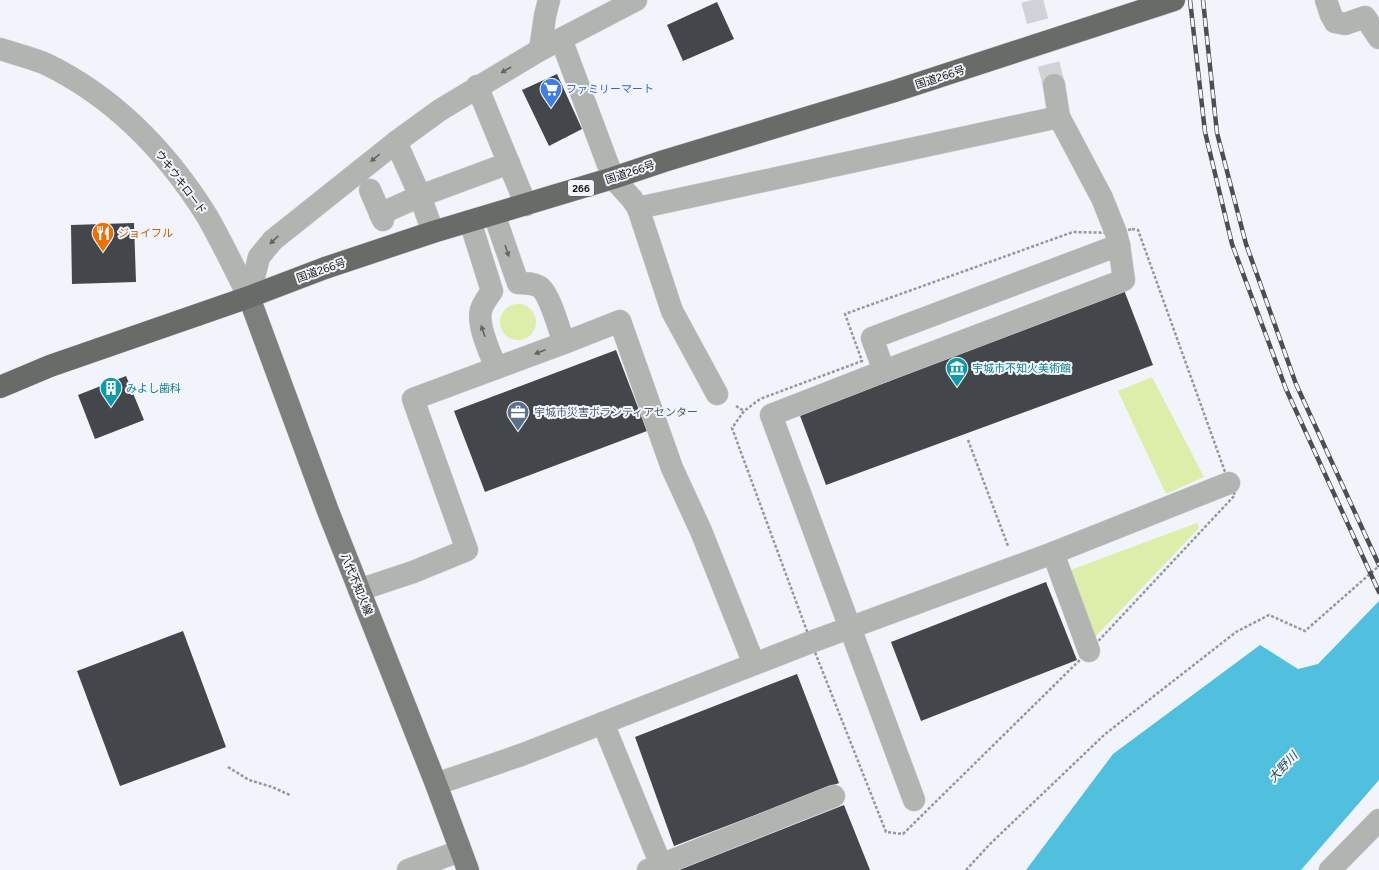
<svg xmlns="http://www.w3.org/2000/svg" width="1379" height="870" font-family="Figtree,'Noto Sans JP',sans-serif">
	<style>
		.green { fill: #ddedaa }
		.water { fill: #51bfde }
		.building { fill: #43464b }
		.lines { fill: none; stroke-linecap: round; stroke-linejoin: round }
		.minor-tunnel { stroke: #d0d2d8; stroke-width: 22; stroke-dasharray: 22 11; stroke-linecap: butt }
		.minor-casing { stroke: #cdd0d5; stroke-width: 23 }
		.major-casing { stroke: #cdd0d5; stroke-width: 23 }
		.highway-casing { stroke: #cdd0d5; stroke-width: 23 }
		.path { stroke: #96989d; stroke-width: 2.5; stroke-dasharray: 3 2; stroke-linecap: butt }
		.minor { stroke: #b2b4b2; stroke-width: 22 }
		.major { stroke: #7c7f7b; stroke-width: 22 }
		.highway { stroke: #686c68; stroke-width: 22 }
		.rail-casing { stroke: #4d4e51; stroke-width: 4.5 }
		.rail { stroke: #f1f4fa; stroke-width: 3; stroke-dasharray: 9; stroke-linecap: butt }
		.oneway { fill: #626464 }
		.labels { text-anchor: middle; stroke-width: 4; stroke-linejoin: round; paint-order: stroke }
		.shield { fill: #f1f4fa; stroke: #55565a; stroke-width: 1 }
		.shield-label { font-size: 10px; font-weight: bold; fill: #121315 }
		.street-label { font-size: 11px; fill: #121315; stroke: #f1f4fa }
		.shop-label { font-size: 11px; fill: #366cbe; stroke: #f1f4fa; text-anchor: start }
		.food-label { font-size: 11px; fill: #c56008; stroke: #f1f4fa; text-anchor: start }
		.culture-label { font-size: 11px; fill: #0d838f; stroke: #f1f4fa; text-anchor: start }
		.service-label { font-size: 11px; fill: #4e5e75; stroke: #f1f4fa; text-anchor: start }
		.water-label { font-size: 12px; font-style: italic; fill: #1a4a57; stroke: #f1f4fa }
	</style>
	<rect width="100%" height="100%" fill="#f1f4fa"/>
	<g class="green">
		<circle cx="518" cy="322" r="18"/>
		<path d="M1152 377 1204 477 1166 494 1118 391Z"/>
		<path d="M1197 523 1199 528 1095 637 1068 571Z"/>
	</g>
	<path class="water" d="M1379 601V780L1301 870H1026L1113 754 1260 645 1298 669 1318 664Z"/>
	<g class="building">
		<path d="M717 2 734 39 683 61 667 25Z"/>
		<path d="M557 74 582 129 549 146 522 90Z"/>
		<path d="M134 223 136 282 72 284 71 225Z"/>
		<path d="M1124 290 1153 365 826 485 799 413Z"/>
		<path d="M616 350 647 431 485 492 454 411Z"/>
		<path d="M126 376 144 420 95 439 78 395Z"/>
		<path d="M1046 582 1077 660 921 721 891 642Z"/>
		<path d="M183 631 226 747 120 786 77 671Z"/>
		<path d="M797 674 839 783 674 846 635 737Z"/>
		<path d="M844 805 870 870H679Z"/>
	</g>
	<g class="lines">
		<path class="minor-tunnel" d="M1032 0 1054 85"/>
		<g class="minor-casing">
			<g id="minor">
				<path d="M1326 0 1331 15 1335 22 1345 24 1365 17 1379 38"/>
				<path d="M561 39 613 178 632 199 638 208 1059 117"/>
				<path d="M0 49C15 54 32 58 46 64 114 97 167 152 207 216 222 242 235 270 249 297"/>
				<path d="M540 50 545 16 549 0"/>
				<path d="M477 86 526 205"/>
				<path d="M396 142 420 196 433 232"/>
				<path d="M370 190 383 220"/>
				<path d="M638 208 672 311 717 394"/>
				<path d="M380 214 420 196 509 163"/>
				<path d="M470 221 492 291C488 297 483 303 481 310 477 326 490 352 496 368"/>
				<path d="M249 297 259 257 273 240 396 142 440 110 540 50 636 0"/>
				<path d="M564 343 620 321 672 468 701 531 754 664"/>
				<path d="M884 371 1124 280 1119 245 1116 233 1102 198 1059 117 1054 85"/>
				<path d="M1053 553 1089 651"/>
				<path d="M359 590 413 572 467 550 413 399 564 343C559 329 550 295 540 287 533 283 526 283 518 283L494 214"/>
				<path d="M603 723 811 642 1053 553 1229 483"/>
				<path d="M436 784 521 755 603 723 661 865"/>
				<path d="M914 800 771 415 884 371 872 338 1119 245"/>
				<path d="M408 870 460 851"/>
				<path d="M648 870 834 796"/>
				<path d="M1330 870 1379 820"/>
			</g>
		</g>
		<g class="major-casing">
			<path id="major" d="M249 297 328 511 436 784 468 870"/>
		</g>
		<g class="highway-casing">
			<path id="highway" d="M0 387 50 366 249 297 325 268 433 232 613 178 664 161 895 91 1174 0"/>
		</g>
		<g class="path">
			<path d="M1132 229 1138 230 1229 483 1235 495 1089 651 903 834 886 832 811 642 732 428 744 411 760 399 862 361 845 314 1073 232 1116 233Z"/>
			<path d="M736 406 744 411"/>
			<path d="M968 440 1008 546"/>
			<path d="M228 767 249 780 272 787 290 795"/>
			<path d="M966 870 990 844 1104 735 1236 632 1269 615 1305 631 1379 566"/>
		</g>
		<use href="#minor" class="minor"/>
		<use href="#major" class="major"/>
		<use href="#highway" class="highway"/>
		<g class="rail-casing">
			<g id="rail">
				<path d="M1190 0 1205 132 1232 244 1286 389 1379 592"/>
				<path d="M1203 0 1217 133 1246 244 1296 384 1379 565"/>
			</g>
		</g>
		<use href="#rail" class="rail"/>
	</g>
	<defs><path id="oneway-solid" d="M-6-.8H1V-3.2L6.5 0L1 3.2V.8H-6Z"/></defs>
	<g class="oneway">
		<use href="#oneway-solid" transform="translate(506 70) rotate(150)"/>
		<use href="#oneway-solid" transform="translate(375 158) rotate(141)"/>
		<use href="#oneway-solid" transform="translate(274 240) rotate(136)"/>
		<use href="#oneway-solid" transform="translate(507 251) rotate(71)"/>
		<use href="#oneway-solid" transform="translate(483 331) rotate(-109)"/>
		<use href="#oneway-solid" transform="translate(540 352) rotate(159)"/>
	</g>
	<defs>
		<g id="supermarket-pin" transform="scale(1.15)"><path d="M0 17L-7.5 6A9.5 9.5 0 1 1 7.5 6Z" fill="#3f7fe0" stroke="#f1f4fa"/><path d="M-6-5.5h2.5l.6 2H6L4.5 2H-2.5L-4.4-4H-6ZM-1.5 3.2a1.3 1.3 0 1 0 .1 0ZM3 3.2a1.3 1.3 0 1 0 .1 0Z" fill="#fff"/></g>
		<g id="restaurant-pin" transform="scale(1.15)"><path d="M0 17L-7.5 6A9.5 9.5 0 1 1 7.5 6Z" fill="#e8710a" stroke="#f1f4fa"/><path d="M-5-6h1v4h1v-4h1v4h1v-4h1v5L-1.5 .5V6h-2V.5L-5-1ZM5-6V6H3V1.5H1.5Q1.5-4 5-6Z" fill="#fff"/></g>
		<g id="museum-pin" transform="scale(1.15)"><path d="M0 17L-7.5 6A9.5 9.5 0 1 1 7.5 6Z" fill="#0f9aa8" stroke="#f1f4fa"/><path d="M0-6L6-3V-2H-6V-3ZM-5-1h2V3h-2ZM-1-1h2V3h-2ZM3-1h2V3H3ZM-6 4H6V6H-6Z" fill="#fff"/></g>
		<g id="building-pin" transform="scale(1.15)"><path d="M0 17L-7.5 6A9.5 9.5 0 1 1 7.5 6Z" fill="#0f9aa8" stroke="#f1f4fa"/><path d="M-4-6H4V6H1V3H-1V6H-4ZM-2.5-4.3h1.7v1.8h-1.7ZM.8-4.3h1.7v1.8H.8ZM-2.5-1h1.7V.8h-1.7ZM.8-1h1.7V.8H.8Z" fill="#fff"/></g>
		<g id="office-pin" transform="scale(1.15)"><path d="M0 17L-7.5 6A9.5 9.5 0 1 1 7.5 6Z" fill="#5c6f8a" stroke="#f1f4fa"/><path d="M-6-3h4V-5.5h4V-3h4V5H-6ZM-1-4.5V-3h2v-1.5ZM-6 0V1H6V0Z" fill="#fff"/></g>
	</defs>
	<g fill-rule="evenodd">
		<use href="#supermarket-pin" x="551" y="89"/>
		<use href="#restaurant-pin" x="103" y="233"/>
		<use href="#museum-pin" x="957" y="368"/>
		<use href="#building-pin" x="111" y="388"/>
		<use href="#office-pin" x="518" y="412"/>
	</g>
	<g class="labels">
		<rect class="shield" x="568" y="180" width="26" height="16" rx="3"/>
		<g class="shield-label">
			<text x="581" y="192">266</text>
		</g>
		<g class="street-label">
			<text transform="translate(940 77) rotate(-18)" y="4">国道266号</text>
			<text transform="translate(630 172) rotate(-18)" y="4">国道266号</text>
			<text transform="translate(181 182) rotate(53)" y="4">ウキウキロード</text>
			<text transform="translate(321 270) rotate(-19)" y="4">国道266号</text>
			<text transform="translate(357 584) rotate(68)" y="4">八代不知火線</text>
		</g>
		<g class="shop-label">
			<text x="566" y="93">ファミリーマート</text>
		</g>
		<g class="food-label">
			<text x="118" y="237">ジョイフル</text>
		</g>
		<g class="culture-label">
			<text x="972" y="372">宇城市不知火美術館</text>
			<text x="126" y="392">みよし歯科</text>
		</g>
		<g class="service-label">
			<text x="534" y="416">宇城市災害ボランティアセンター</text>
		</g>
		<g class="water-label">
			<text transform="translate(1283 767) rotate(-47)" y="4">大野川</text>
		</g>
	</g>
</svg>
